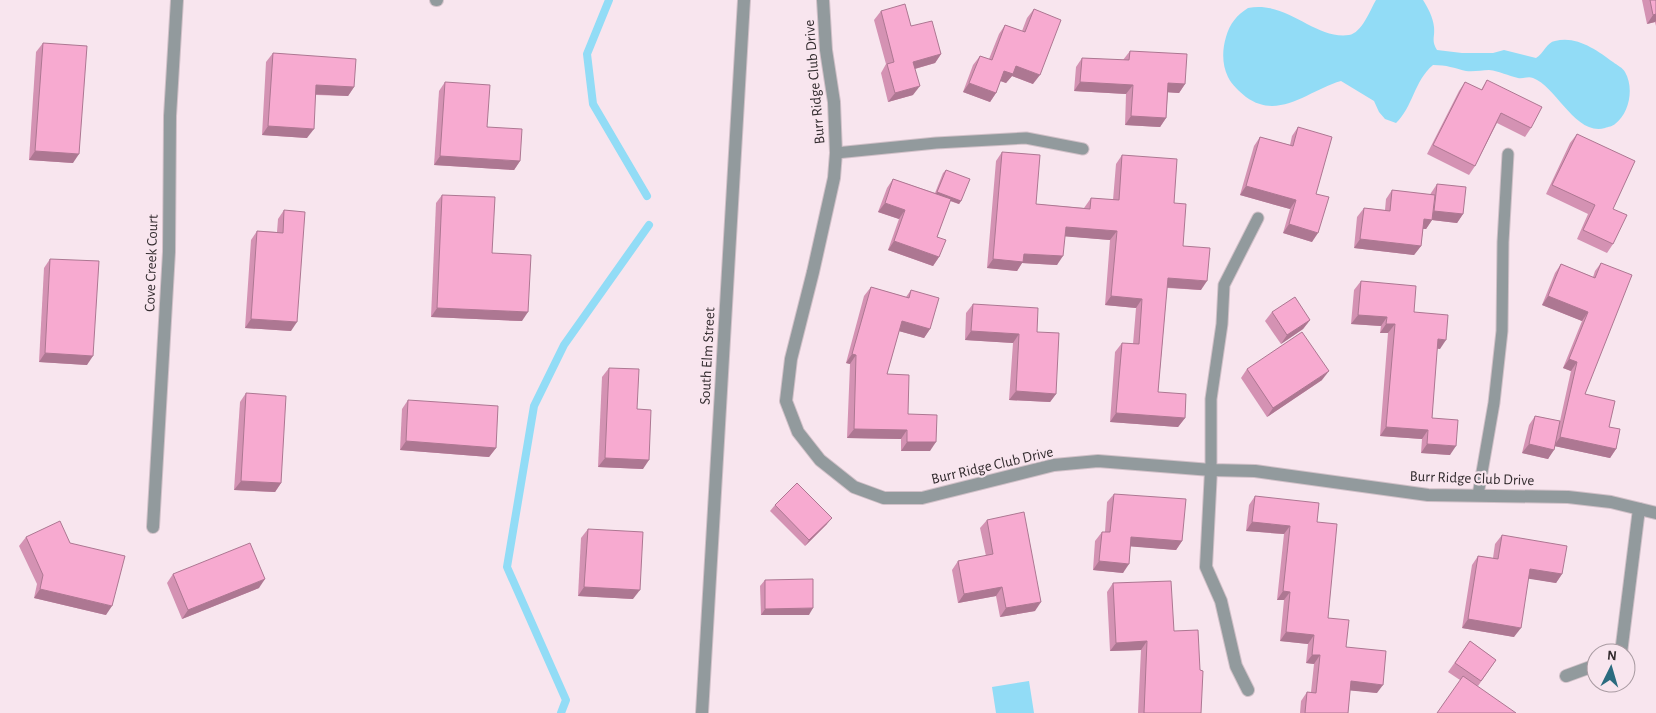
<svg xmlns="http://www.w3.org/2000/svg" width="1656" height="713" font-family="'Alegreya Sans',sans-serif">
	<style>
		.water { fill: #92dcf6 }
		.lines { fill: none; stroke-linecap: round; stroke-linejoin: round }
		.stream { stroke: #92dcf6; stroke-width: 8 }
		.service-casing { stroke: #d1c0c8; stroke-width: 13 }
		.minor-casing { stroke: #d1c0c8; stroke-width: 14 }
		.service { stroke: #929a9d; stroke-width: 11 }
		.minor { stroke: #929a9d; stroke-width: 12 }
		.wall { fill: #d492b3 }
		.shaded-wall { fill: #ad7792 }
		.building { fill: #f7aad0; stroke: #ad7792 }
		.labels { text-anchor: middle; stroke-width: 4.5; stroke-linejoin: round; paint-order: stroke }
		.street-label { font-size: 15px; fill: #332c2f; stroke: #f8e5ee }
	</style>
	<rect width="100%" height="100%" fill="#f8e5ee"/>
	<g class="water">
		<path d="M1376 0H1423C1428 8 1433 17 1434 27 1435 38 1431 40 1437 50L1462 53H1493L1504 50 1536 58C1544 53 1547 42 1555 41 1576 35 1597 50 1613 62 1617 65 1623 68 1625 72 1634 87 1630 113 1615 124 1613 126 1608 127 1605 128 1575 136 1557 87 1533 78 1528 76 1523 79 1518 78 1508 76 1500 71 1489 70 1482 70 1474 72 1466 71 1454 68 1447 65 1433 65 1414 81 1413 107 1396 123L1385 119 1379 112 1374 101 1341 81C1309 90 1279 121 1246 97 1239 91 1232 85 1228 77 1222 65 1222 50 1226 37 1230 23 1237 15 1248 8 1287 0 1315 40 1349 35 1362 33 1370 10 1376 0Z"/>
		<path d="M1029 681 1034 713H996L992 687Z"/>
	</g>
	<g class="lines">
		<g class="stream">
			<path d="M609 0 587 54 593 104 647 196"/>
			<path d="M561 713 566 700 507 567 534 406 564 345 649 225"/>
		</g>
		<g class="service-casing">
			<g id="service">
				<path d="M836 153 936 143 1026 138 1083 149"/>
				<path d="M1211 470V399L1222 324 1224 285 1258 218"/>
				<path d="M1478 495 1494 403 1502 331 1503 242 1508 154"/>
			</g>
		</g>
		<g class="minor-casing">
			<g id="minor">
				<path d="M436 0H437"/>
				<path d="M823 0 826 50 834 102 836 153 834 178 813 272 791 359 786 401 798 432 820 460 854 487 884 498H922L1054 465 1098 461 1211 470 1255 471 1428 495 1568 497 1611 502 1656 513"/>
				<path d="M1211 470 1206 567 1221 601 1236 666 1248 690"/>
				<path d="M153 527 169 252 170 116 177 0"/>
				<path d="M1621 653 1639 509"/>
				<path d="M1566 676 1596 665"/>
				<path d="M702 713 744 0"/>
			</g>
		</g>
		<use href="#service" class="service"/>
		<use href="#minor" class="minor"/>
	</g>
	<g class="wall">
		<path d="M1642 0H1656V26L1655 22 1647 24Z"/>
		<path d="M1034 9 1033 84 1012 76 1006 83 1000 81 996 93 990 102 963 92 973 65 980 56 989 59 999 34 1005 25 1022 31 1027 18Z"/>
		<path d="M881 11 911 26 941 54 935 63 915 69 913 95 888 102 881 73 886 64 874 20Z"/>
		<path d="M43 43 73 163 29 160 36 52Z"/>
		<path d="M1130 51 1185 84 1179 93 1168 92 1166 118 1160 127 1125 125 1126 94 1074 91 1076 67 1082 58 1123 60Z"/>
		<path d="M273 53 354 87 348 96 316 95 307 138 262 135 266 62Z"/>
		<path d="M1487 80 1531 128 1525 137 1497 123 1475 166 1469 175 1427 154 1459 91 1465 82 1481 90Z"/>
		<path d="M445 82 520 161 514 170 434 165 439 91Z"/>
		<path d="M1298 127 1316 194 1312 242 1283 233 1290 209 1240 195 1254 146 1260 137 1290 145 1292 136Z"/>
		<path d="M1577 134 1613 209V244L1607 253 1577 239 1588 214 1546 194 1570 143Z"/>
		<path d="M1002 152 1036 204 1084 208 1091 198 1113 200 1116 164 1122 155 1174 203 1183 246 1201 290 1167 288 1158 392 1185 418 1178 427 1110 422 1115 352 1122 343 1133 344 1136 308 1105 305 1110 240 1065 236 1057 265 1022 263 1017 271 987 268 996 161Z"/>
		<path d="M946 170 961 201 959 204 950 201 937 237 939 257 933 266 888 250 899 219 878 212 887 188 893 179 935 193 943 173Z"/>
		<path d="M1437 184 1463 214 1457 223 1432 220 1426 229H1423L1421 246 1414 255 1354 248 1357 217 1364 208 1385 210 1386 199 1392 190 1430 195 1431 193Z"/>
		<path d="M442 195 492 253 522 321 431 317 436 203Z"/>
		<path d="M284 210 291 331 245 328 251 240 257 231 277 232 278 219Z"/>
		<path d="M50 259 87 365 39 362 44 268Z"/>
		<path d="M1601 263 1585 394 1609 427 1616 449 1610 458 1555 446 1548 459 1522 453 1529 425 1535 416 1560 421 1571 371 1563 368 1582 321 1542 305 1555 273 1561 264 1593 277 1595 271Z"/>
		<path d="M1361 281 1414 312 1440 349 1437 348 1432 418 1450 455 1421 453 1422 439 1380 436 1388 333H1380L1381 326 1351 324 1354 290Z"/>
		<path d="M871 287 906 297 911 290 930 329 924 338 899 331 887 374 908 414 930 451H901V439L847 438 850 364 846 363 864 296Z"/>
		<path d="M973 304 1037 332 1056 394 1050 402 1009 400 1013 343 965 340 966 313Z"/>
		<path d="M1272 312 1310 320 1303 329 1281 344 1265 321Z"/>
		<path d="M609 368 643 469 598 467 602 377Z"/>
		<path d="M1247 369 1322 380 1267 417 1241 378Z"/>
		<path d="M246 393 281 483 275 492 234 490 240 402Z"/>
		<path d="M408 400 496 448 489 457 400 450 402 409Z"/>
		<path d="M1114 494 1182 541 1176 550 1131 546 1123 573 1093 570 1095 541 1102 532H1105L1107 502Z"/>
		<path d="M1255 496 1317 522 1328 618 1346 647 1377 693 1350 690 1348 713H1300L1301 701 1307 692H1311L1314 664 1306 663 1308 644 1280 641 1284 600H1277L1284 534 1246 531 1249 505Z"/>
		<path d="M775 505 827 524 805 546 770 511Z"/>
		<path d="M987 520 1035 611 1000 617 996 596 958 603 952 570 958 561 986 556 980 528Z"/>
		<path d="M588 529 633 599 578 596 581 538Z"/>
		<path d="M1502 535 1562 574 1556 583 1528 578 1514 637 1462 628 1472 565 1478 556 1493 558 1495 544Z"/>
		<path d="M26 537 70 543 106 615 34 598 37 584 19 546Z"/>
		<path d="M173 574 259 588 182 619 167 583Z"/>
		<path d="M765 580 809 615H761L760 586Z"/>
		<path d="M1113 583 1174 631 1201 713H1138L1141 650 1110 651 1107 592Z"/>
		<path d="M1470 641 1496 660 1478 686 1460 680 1448 672Z"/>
	</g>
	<g class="shaded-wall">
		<path d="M1656 14V21L1655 22 1647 24 1653 15Z"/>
		<path d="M941 54 935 63 907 71 913 62Z"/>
		<path d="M1016 66 1040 75 1033 84 1012 76 1006 83 998 80 1004 71Z"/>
		<path d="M1080 82 1133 85 1126 94 1074 91Z"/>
		<path d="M969 83 996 93 990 102 963 92Z"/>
		<path d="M1168 83 1185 84 1179 93 1162 92Z"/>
		<path d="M316 85 354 87 348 96 310 94Z"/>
		<path d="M920 86 913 95 888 102 895 93Z"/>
		<path d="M1131 116 1166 118 1160 127 1125 125Z"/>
		<path d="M268 126 314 129 307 138 262 135Z"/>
		<path d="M35 151 79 154 73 163 29 160Z"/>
		<path d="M440 156 520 161 514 170 434 165Z"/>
		<path d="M1246 186 1296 200 1290 209 1240 195Z"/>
		<path d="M937 192 961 201 959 204 935 195Z"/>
		<path d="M885 203 905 210 899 219 878 212Z"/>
		<path d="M1434 211 1463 214 1457 223 1432 220 1426 229 1418 228 1424 219Z"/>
		<path d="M1289 224 1318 233 1312 242 1283 233Z"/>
		<path d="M1066 227 1117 231 1110 240 1060 236Z"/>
		<path d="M1360 239 1421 246 1414 255 1354 248Z"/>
		<path d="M894 241 939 257 933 266 888 250Z"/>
		<path d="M1024 254 1063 256 1057 265 1022 263 1017 271 987 268 993 259Z"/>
		<path d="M1168 278 1207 281 1201 290 1161 287Z"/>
		<path d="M1111 296 1142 299 1136 308 1105 305Z"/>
		<path d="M1548 296 1588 312 1582 321 1542 305Z"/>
		<path d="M437 308 528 312 522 321 431 317Z"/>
		<path d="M1358 315 1387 317 1381 326 1351 324Z"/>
		<path d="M251 319 297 322 291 331 245 328Z"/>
		<path d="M1310 320 1303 329 1281 344 1287 335Z"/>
		<path d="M902 321 930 329 924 338 895 330Z"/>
		<path d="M1386 324H1395L1388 333H1380Z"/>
		<path d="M971 331 1019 334 1013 343 965 340Z"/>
		<path d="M1438 339 1446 340 1440 349 1432 348Z"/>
		<path d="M45 353 93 356 87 365 39 362Z"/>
		<path d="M852 354 856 355 850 364 846 363Z"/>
		<path d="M1569 359 1577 362 1571 371 1563 368Z"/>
		<path d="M1329 371 1322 380 1267 417 1273 408Z"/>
		<path d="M1016 391 1056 394 1050 402 1009 400Z"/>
		<path d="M1116 413 1185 418 1178 427 1110 422Z"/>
		<path d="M1386 427 1428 430 1422 439 1380 436Z"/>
		<path d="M854 429 907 430 901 439 847 438Z"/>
		<path d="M1560 437 1616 449 1610 458 1554 446Z"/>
		<path d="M406 441 496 448 489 457 400 450Z"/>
		<path d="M907 442H936L930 451H901Z"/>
		<path d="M1427 444 1456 446 1450 455 1421 453Z"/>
		<path d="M1529 444 1554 450 1548 459 1522 453Z"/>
		<path d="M605 458 649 460 643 469 598 467Z"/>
		<path d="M241 481 281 483 275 492 234 490Z"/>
		<path d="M832 518 827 524 805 546 809 540Z"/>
		<path d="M1252 522 1290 526 1284 534 1246 531Z"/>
		<path d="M1131 537 1182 541 1176 550 1125 546Z"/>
		<path d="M1099 561 1129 564 1123 573 1093 570Z"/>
		<path d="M1530 569 1562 574 1556 583 1524 578Z"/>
		<path d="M265 579 259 588 182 619 188 610Z"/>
		<path d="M584 587 640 590 633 599 578 596Z"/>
		<path d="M1002 587 996 596 958 603 964 594Z"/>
		<path d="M40 589 112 606 106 615 34 598Z"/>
		<path d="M1283 591 1290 592 1284 600H1277Z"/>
		<path d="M1041 602 1035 611 1000 617 1006 608Z"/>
		<path d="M813 608 809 615H761L765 609Z"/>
		<path d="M1468 619 1521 628 1514 637 1462 628Z"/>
		<path d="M1286 632 1314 635 1308 644 1280 641Z"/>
		<path d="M1147 641 1141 650 1110 651 1116 643Z"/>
		<path d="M1312 655H1320L1314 664 1306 663Z"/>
		<path d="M1351 681 1383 685 1377 693 1345 690Z"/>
	</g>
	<g class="building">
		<path d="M1650 0H1656V14L1653 15Z"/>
		<path d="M905 4 911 26 932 21 941 54 913 62 920 86 895 93 887 64 894 62 881 11Z"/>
		<path d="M1034 9 1061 20 1040 75 1016 66 1013 74 1004 71 996 93 969 83 980 56 992 60 1005 25 1025 32Z"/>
		<path d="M43 43 87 46 79 154 35 151Z"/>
		<path d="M1130 51 1187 54 1185 84 1168 83 1166 118 1131 116 1133 85 1080 82 1082 58 1129 60Z"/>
		<path d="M273 53 356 59 354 87 316 85 314 129 268 126Z"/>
		<path d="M1487 80 1542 107 1531 128 1501 113 1475 166 1433 145 1465 82 1482 90Z"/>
		<path d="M445 82 490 85 487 127 522 129 520 161 440 156Z"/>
		<path d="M1298 127 1332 137 1316 194 1329 197 1318 233 1289 224 1296 200 1246 186 1260 137 1293 146Z"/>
		<path d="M1577 134 1635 161 1613 209 1627 215 1613 244 1583 230 1595 205 1552 185Z"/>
		<path d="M1002 152 1040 155 1036 204 1090 209 1091 198 1119 200 1122 155 1177 159 1174 203 1186 204 1183 246 1210 248 1207 281 1168 278 1158 392 1186 394 1185 418 1116 413 1122 343 1139 344 1142 299 1111 296 1117 231 1066 227 1063 256 1024 254 1023 262 993 259Z"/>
		<path d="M946 170 970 179 961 201 937 192Z"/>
		<path d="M893 179 951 199 937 237 946 240 939 257 894 241 905 210 885 203Z"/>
		<path d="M1437 184 1466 187 1463 214 1434 211Z"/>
		<path d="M1392 190 1435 195 1432 220 1424 219 1421 246 1360 239 1364 208 1390 211Z"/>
		<path d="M442 195 495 197 492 253 531 255 528 312 437 308Z"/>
		<path d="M284 210 305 212 297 322 251 319 257 231 283 233Z"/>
		<path d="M50 259 99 261 93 356 45 353Z"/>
		<path d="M1601 263 1632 275 1585 394 1615 401 1609 427 1620 429 1616 449 1560 437 1577 362 1569 359 1588 312 1548 296 1561 264 1595 278Z"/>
		<path d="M1361 281 1416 286 1414 312 1448 315 1446 340 1438 339 1432 418 1458 420 1456 446 1427 444 1428 430 1386 427 1395 324H1386L1387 317 1358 315Z"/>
		<path d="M871 287 909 298 911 290 939 298 930 329 902 321 887 374 909 375 908 414 937 415 936 442H907V430L854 429 856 355 852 354Z"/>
		<path d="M1295 297 1310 320 1287 335 1272 312Z"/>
		<path d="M973 304 1038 308 1037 332 1059 333 1056 394 1016 391 1019 334 971 331Z"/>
		<path d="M1302 332 1329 371 1273 408 1247 369Z"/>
		<path d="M609 368 639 369 637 409 651 410 649 460 605 458Z"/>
		<path d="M246 393 286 396 281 483 241 481Z"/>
		<path d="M408 400 498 406 496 448 406 441Z"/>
		<path d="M1535 416 1560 421 1554 450 1529 444Z"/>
		<path d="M797 483 832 518 809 540 775 505Z"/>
		<path d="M1114 494 1186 499 1182 541 1131 537 1129 564 1099 561 1102 532H1110Z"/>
		<path d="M1255 496 1319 503 1317 522 1337 524 1328 618 1349 620 1346 647 1386 651 1383 685 1351 681 1348 713H1305L1307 692 1316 693 1320 655H1312L1314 635 1286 632 1290 592 1283 591 1290 526 1252 522Z"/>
		<path d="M1024 512 1041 602 1006 608 1002 587 964 594 958 561 993 554 987 520Z"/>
		<path d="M60 521 70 543 125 556 112 606 40 589 43 575 26 537Z"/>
		<path d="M588 529 643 532 640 590 584 587Z"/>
		<path d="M1502 535 1567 546 1562 574 1530 569 1521 628 1468 619 1478 556 1498 559Z"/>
		<path d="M250 543 265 579 188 610 173 574Z"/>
		<path d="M813 579V608L765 609V580Z"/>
		<path d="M1171 581 1174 631 1198 630 1200 670 1203 671 1201 713H1144L1147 641 1116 643 1113 583Z"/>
		<path d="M1470 641 1496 660 1481 681 1455 663Z"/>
		<path d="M1463 676 1516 713H1437Z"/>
	</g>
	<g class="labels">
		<g class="street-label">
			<text transform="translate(814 82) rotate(-95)" y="5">Burr Ridge Club Drive</text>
			<text transform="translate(151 263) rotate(-88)" y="5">Cove Creek Court</text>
			<text transform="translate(707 356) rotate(-87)" y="5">South Elm Street</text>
			<text transform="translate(992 465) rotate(-13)" y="5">Burr Ridge Club Drive</text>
			<text transform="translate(1472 478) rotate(2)" y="5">Burr Ridge Club Drive</text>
		</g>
	</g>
	<g transform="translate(1611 668) rotate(5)"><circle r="24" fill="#f8e5ee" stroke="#a99ba2"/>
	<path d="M0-4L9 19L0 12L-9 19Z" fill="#2b6b7f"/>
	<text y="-8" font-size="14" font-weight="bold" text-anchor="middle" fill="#332c2f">N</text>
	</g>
</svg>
